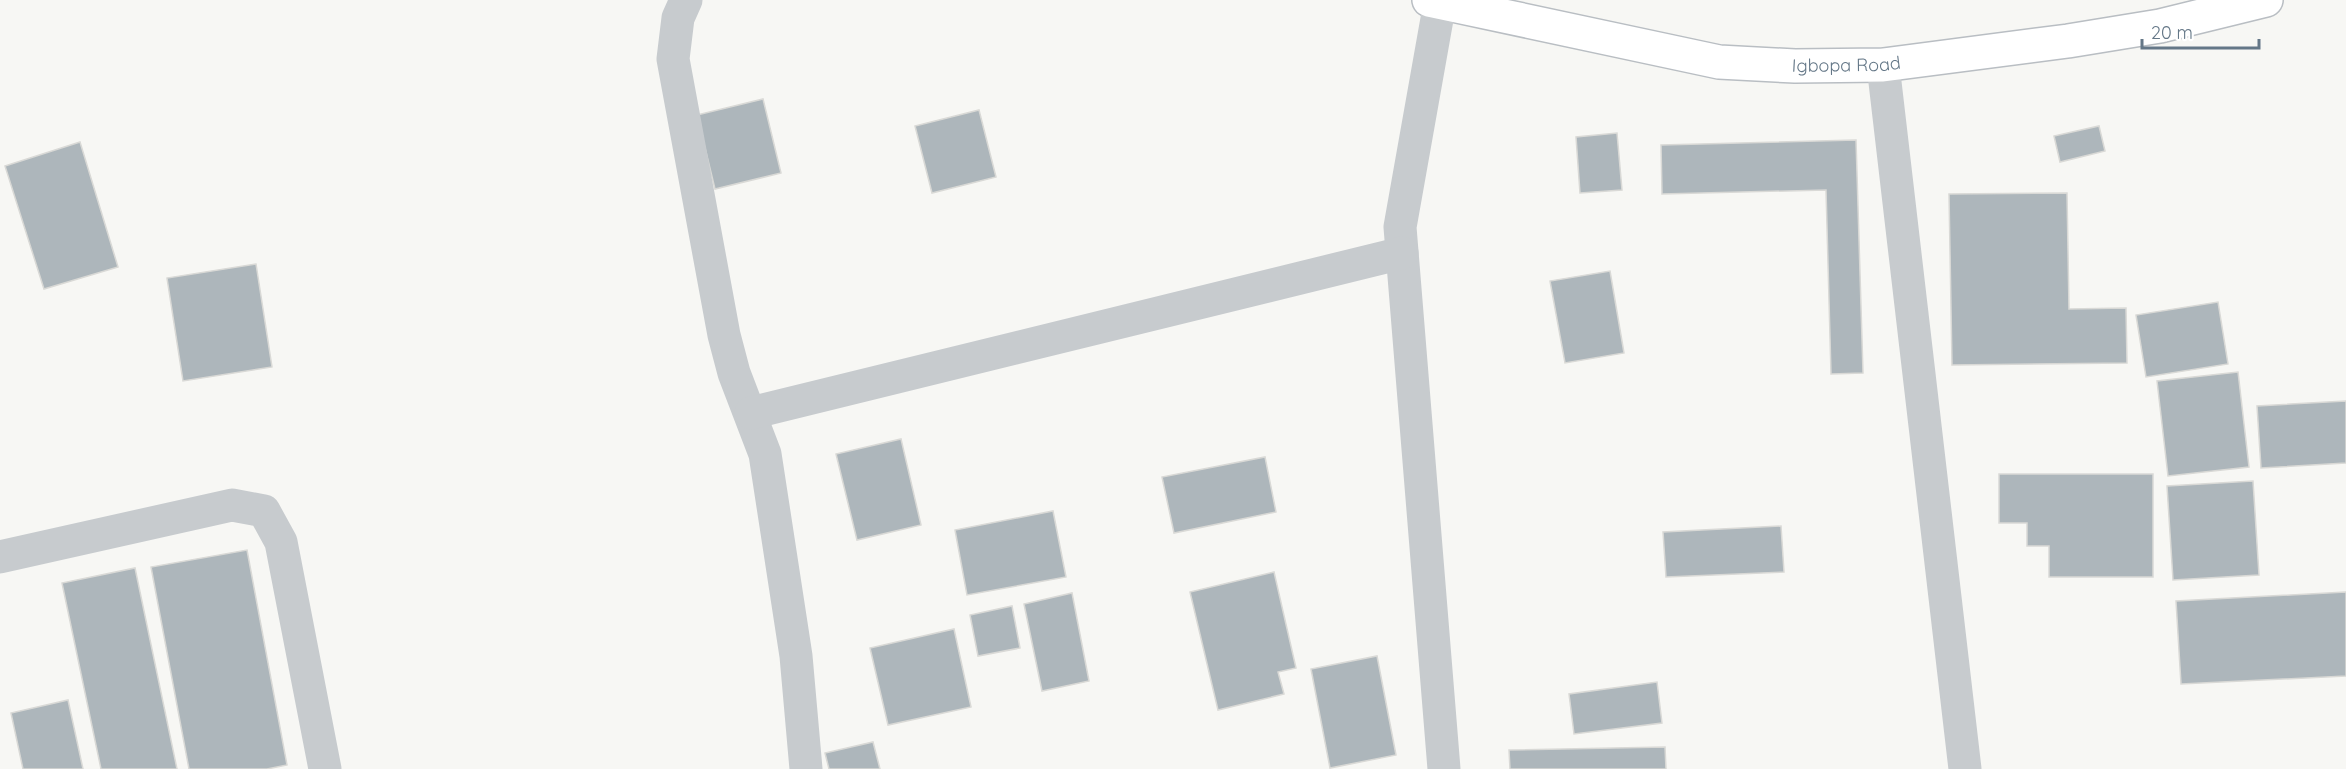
<svg xmlns="http://www.w3.org/2000/svg" width="2346" height="769" font-family="Quicksand,sans-serif">
	<style>
		.building { fill: #adb6bb; stroke: #d9d9d6; stroke-width: 1.5 }
		.lines { fill: none; stroke-linecap: round; stroke-linejoin: round }
		.secondary-casing { stroke: #b9bec3; stroke-width: 36 }
		.street { stroke: #c7cbce; stroke-width: 33 }
		.secondary { stroke: #fff; stroke-width: 33 }
		.labels { text-anchor: middle; stroke-width: 6; stroke-linejoin: round; paint-order: stroke }
		.street-label { font-size: 18px; fill: #647787; stroke: #fff }
	</style>
	<rect width="100%" height="100%" fill="#f7f7f4"/>
	<g class="building">
		<path d="M763 99 781 173 715 189 697 115Z"/>
		<path d="M979 110 996 177 932 193 915 126Z"/>
		<path d="M2099 126 2105 151 2060 162 2054 136Z"/>
		<path d="M1617 133 1622 190 1580 193 1576 137Z"/>
		<path d="M1856 140 1863 373 1831 374 1826 190 1662 194 1661 145Z"/>
		<path d="M80 142 118 267 44 289 5 166Z"/>
		<path d="M2067 193 2069 309 2126 308 2127 363 1952 365 1949 194Z"/>
		<path d="M256 264 272 367 183 381 167 278Z"/>
		<path d="M1610 271 1624 353 1565 363 1550 281Z"/>
		<path d="M2218 302 2228 364 2146 377 2136 315Z"/>
		<path d="M2238 372 2249 467 2168 476 2157 381Z"/>
		<path d="M2346 401V463L2261 468 2257 406Z"/>
		<path d="M901 439 921 525 857 540 836 454Z"/>
		<path d="M1265 457 1276 512 1174 533 1162 477Z"/>
		<path d="M1999 474H2153V577H2049V546H2027V523H1999Z"/>
		<path d="M2253 481 2259 575 2173 580 2167 486Z"/>
		<path d="M1053 511 1066 577 967 595 955 530Z"/>
		<path d="M1781 526 1784 572 1666 577 1663 532Z"/>
		<path d="M247 550 287 765 267 769H189L151 567Z"/>
		<path d="M135 568 177 769H101L62 583Z"/>
		<path d="M1274 572 1296 668 1278 672 1284 694 1218 710 1190 592Z"/>
		<path d="M2346 592V676L2181 684 2176 601Z"/>
		<path d="M1072 593 1089 681 1042 691 1024 604Z"/>
		<path d="M1012 606 1020 648 978 656 970 615Z"/>
		<path d="M954 629 971 707 888 725 870 648Z"/>
		<path d="M1377 656 1396 755 1330 768 1311 669Z"/>
		<path d="M1657 682 1662 723 1574 734 1569 694Z"/>
		<path d="M68 700 83 769H23L11 713Z"/>
		<path d="M873 742 880 769H829L825 753Z"/>
		<path d="M1665 747 1666 769H1510L1509 750Z"/>
	</g>
	<g class="lines">
		<g class="secondary-casing">
			<g id="secondary">
				<path id="s1" d="M1429 0 1719 62 1795 66 1883 65 2068 41 2160 26 2266 0"/>
			</g>
		</g>
		<g class="street">
			<path d="M686 0 678 18 673 59 724 335 734 373 765 454 796 656 806 769"/>
			<path d="M1440 2 1400 227 1444 769"/>
			<path d="M1883 65 1965 769"/>
			<path d="M751 413 1402 253"/>
			<path d="M0 557 232 505 264 511 281 542 325 769"/>
		</g>
		<use href="#secondary" class="secondary"/>
	</g>
	<g class="labels">
		<g class="street-label">
			<text dy="6" stroke="none"><textPath href="#s1" startOffset="424">Igbopa Road</textPath></text>
		</g>
	</g>
	<path d="M2142 39v9h117v-9" fill="none" stroke="#647787" stroke-width="3"/>
	<text x="2151" y="39" font-size="18" fill="#647787" stroke="#ffffff" stroke-width="4.5" paint-order="stroke">20 m</text>
</svg>
